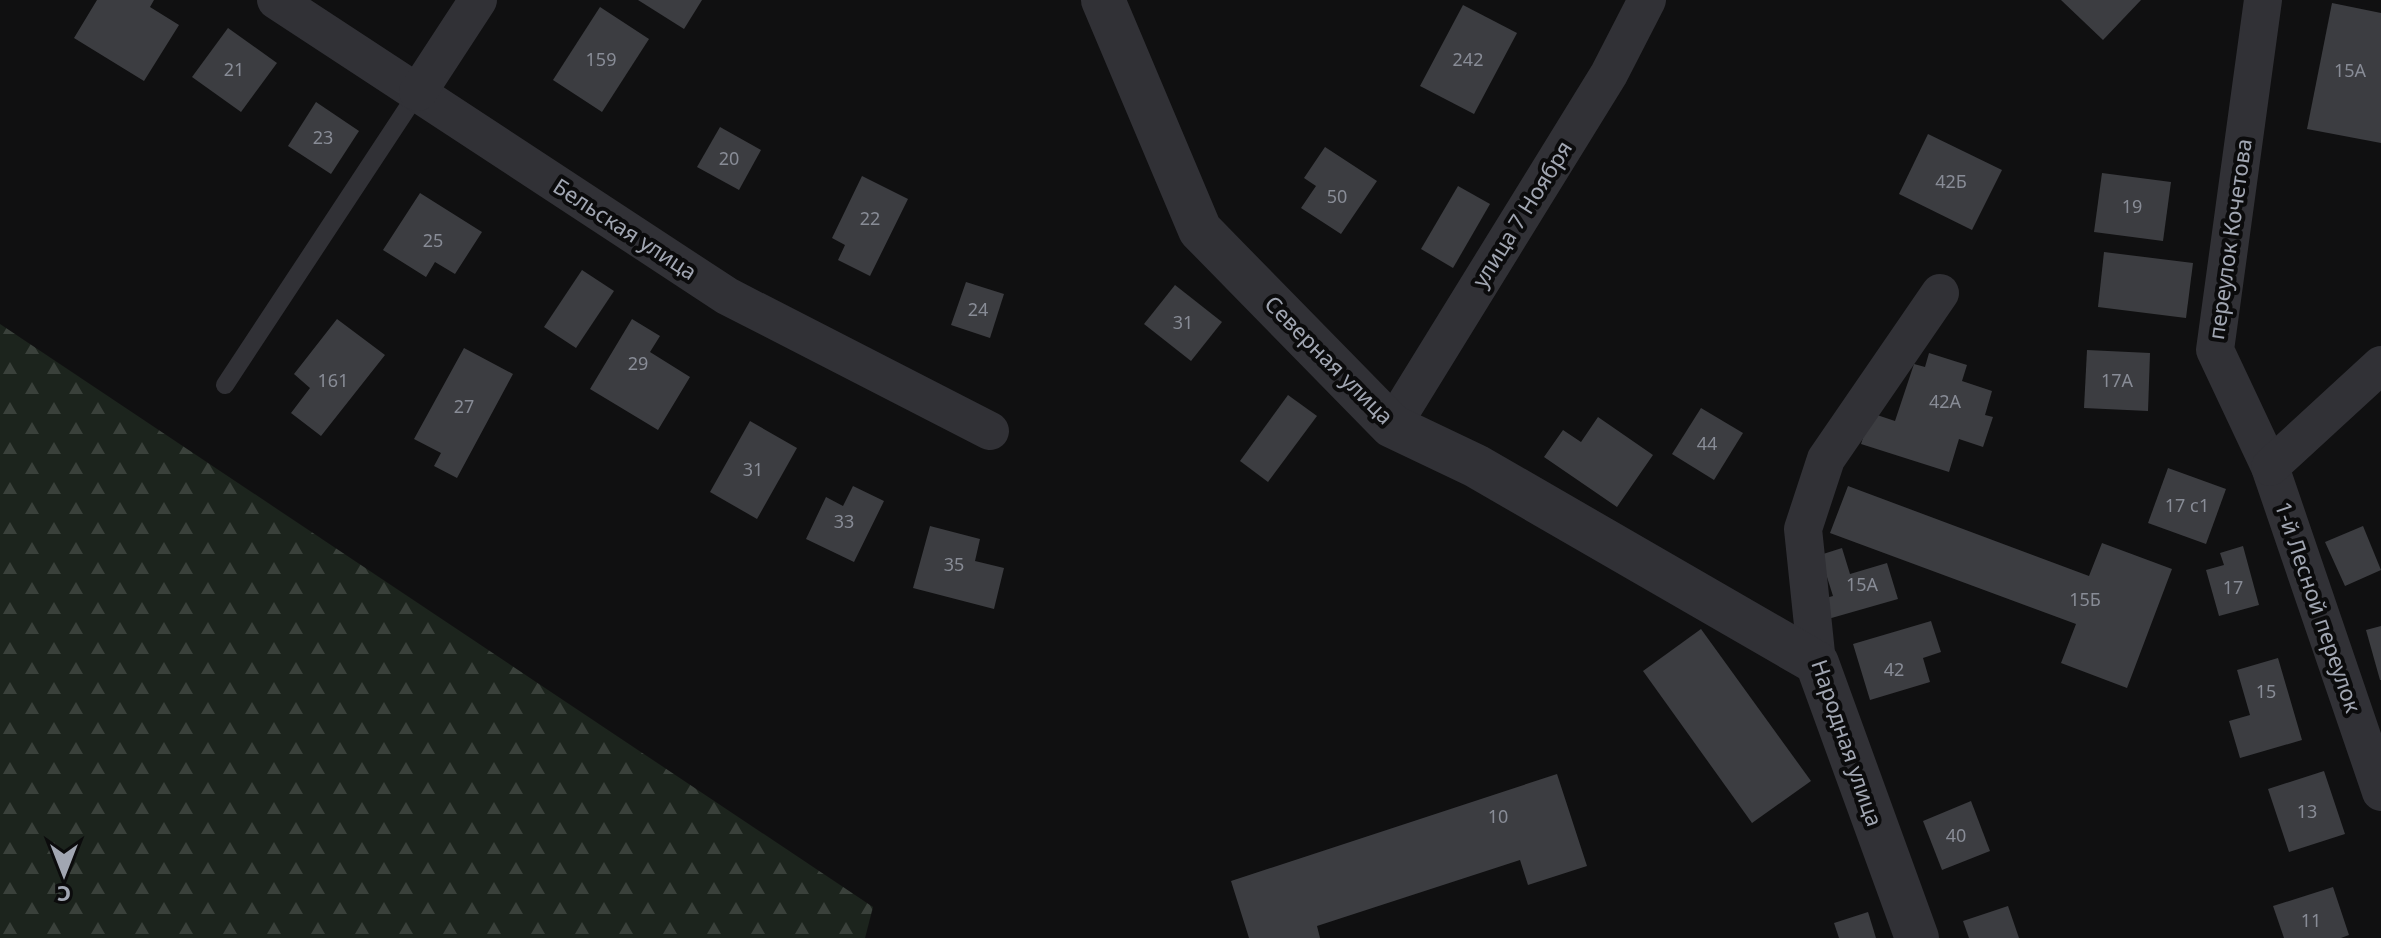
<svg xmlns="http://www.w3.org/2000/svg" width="2381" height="938" font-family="'Noto Sans',sans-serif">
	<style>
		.forest { fill: url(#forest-firs) }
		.building { fill: #3c3d41 }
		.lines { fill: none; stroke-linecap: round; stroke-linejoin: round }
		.service { stroke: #313136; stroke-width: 18 }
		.minor { stroke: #313136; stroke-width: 38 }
		.tertiary { stroke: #313136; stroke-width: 44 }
		.labels { text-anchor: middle; stroke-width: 8; stroke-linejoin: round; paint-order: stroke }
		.number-label { font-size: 18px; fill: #888c96 }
		.street-label { font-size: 22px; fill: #a1a6b2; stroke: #0b0b0c }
	</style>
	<defs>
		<pattern id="forest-firs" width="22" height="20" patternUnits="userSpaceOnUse" patternTransform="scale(2)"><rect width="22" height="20" fill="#1c241d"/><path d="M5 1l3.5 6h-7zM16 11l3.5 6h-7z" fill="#3a413b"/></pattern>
	</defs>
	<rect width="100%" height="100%" fill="#101011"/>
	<path class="forest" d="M0 324 873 907 865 938H0Z"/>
	<g class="building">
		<path d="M97 0H154L150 7 179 25 144 81 74 38Z"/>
		<path d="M638 0H702L684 29Z"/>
		<path d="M2061 0H2141L2103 40Z"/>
		<path d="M2332 3 2381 13V143L2307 129Z"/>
		<path d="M1463 5 1517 33 1474 114 1420 86Z"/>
		<path d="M600 7 649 39 602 112 553 80Z"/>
		<path d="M228 28 277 63 241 112 192 77Z"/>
		<path d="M316 102 359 131 331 174 288 146Z"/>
		<path d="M720 127 761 150 739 190 697 167Z"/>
		<path d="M1928 134 2002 170 1972 230 1899 194Z"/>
		<path d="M1325 147 1377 181 1341 234 1301 208 1316 186 1304 178Z"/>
		<path d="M2102 173 2171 182 2163 241 2094 232Z"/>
		<path d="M862 176 908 199 870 276 838 260 845 245 832 238Z"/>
		<path d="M1458 186 1490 204 1453 268 1421 249Z"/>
		<path d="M420 193 482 232 455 274 435 262 426 277 383 250Z"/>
		<path d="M2104 252 2193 263 2186 318 2098 307Z"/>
		<path d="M582 270 614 291 576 348 544 327Z"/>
		<path d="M966 282 1004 294 990 338 951 325Z"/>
		<path d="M1175 285 1222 322 1191 361 1144 324Z"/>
		<path d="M337 319 385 355 321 436 291 413 310 388 294 374Z"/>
		<path d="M632 319 660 336 650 352 690 377 658 430 590 389Z"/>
		<path d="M464 348 513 374 457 478 434 466 441 453 414 439Z"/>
		<path d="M2087 350 2150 353 2148 411 2084 408Z"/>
		<path d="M1929 353 1967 365 1962 381 1992 391 1985 415 1993 417 1983 447 1959 439 1949 472 1861 444 1871 413 1895 421 1914 364 1925 367Z"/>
		<path d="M1288 395 1317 416 1268 482 1240 461Z"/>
		<path d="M1701 408 1743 433 1714 480 1672 454Z"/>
		<path d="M1598 417 1653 455 1617 507 1544 457 1563 430 1581 442Z"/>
		<path d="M750 421 797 448 757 519 710 492Z"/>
		<path d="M2168 468 2226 489 2206 544 2148 523Z"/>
		<path d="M853 486 884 501 854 562 806 539 826 497 843 506Z"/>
		<path d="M1848 486 2089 576 2102 543 2172 569 2127 688 2061 663 2076 624 1830 533Z"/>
		<path d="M930 526 980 539 975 561 1004 568 994 609 913 588Z"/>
		<path d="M2363 526 2381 570 2345 586 2325 542Z"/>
		<path d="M2243 546 2259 605 2219 616 2206 570 2224 565 2220 553Z"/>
		<path d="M1842 548 1850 574 1887 563 1898 599 1828 619 1822 599 1833 596 1820 555Z"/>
		<path d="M1931 621 1941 652 1923 658 1930 682 1870 700 1853 644Z"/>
		<path d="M2381 626V680H2380L2366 630Z"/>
		<path d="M1701 629 1811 781 1752 823 1643 671Z"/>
		<path d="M2278 658 2302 740 2240 758 2229 721 2250 715 2237 670Z"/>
		<path d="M2324 771 2345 834 2289 852 2268 789Z"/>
		<path d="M1557 774 1587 866 1528 885 1520 860 1317 926 1320 938H1249L1231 881Z"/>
		<path d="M1971 801 1990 851 1942 870 1923 821Z"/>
		<path d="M2333 887 2349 935 2341 938H2284L2273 906Z"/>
		<path d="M2008 906 2019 938H1969L1963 921Z"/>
		<path d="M1868 912 1876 938H1839L1834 923Z"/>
	</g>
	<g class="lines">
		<path class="service" d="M225 385 418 92"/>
		<g class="minor">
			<path d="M276 0 727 296 990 431"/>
			<path d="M2263 0 2215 350 2270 467 2381 792"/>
			<path d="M418 92 478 0"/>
			<path d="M1392 426 1609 74 1647 0"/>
			<path d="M2270 467 2381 365"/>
			<path d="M1817 663 1803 529 1826 459 1940 293"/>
		</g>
		<path class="tertiary" d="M1103 0 1200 230 1392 426 1476 466 1817 663 1917 938"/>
	</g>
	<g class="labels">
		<g class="number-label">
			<text x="601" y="66">159</text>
			<text x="1468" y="66">242</text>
			<text x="234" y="76">21</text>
			<text x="2350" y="77">15А</text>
			<text x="323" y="144">23</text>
			<text x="729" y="165">20</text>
			<text x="1951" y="188">42Б</text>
			<text x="1337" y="203">50</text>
			<text x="2132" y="213">19</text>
			<text x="870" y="225">22</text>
			<text x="433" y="247">25</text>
			<text x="978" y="316">24</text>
			<text x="1183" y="329">31</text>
			<text x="638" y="370">29</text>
			<text x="333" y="387">161</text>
			<text x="2117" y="387">17А</text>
			<text x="1945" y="408">42А</text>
			<text x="464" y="413">27</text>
			<text x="1707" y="450">44</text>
			<text x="753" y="476">31</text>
			<text x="2187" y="512">17 с1</text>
			<text x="844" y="528">33</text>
			<text x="954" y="571">35</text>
			<text x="1862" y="591">15А</text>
			<text x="2233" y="594">17</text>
			<text x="2085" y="606">15Б</text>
			<text x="1894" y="676">42</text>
			<text x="2266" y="698">15</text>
			<text x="2307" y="818">13</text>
			<text x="1498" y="823">10</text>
			<text x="1956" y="842">40</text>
			<text x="2311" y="927">11</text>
		</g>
		<g class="street-label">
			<text transform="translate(1522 214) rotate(-58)" y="8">улица 7 Ноября</text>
			<text transform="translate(625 229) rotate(33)" y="8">Бельская улица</text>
			<text transform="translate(2230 239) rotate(-82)" y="8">переулок Кочетова</text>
			<text transform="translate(1329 360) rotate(45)" y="8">Северная улица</text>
			<text transform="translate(2318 607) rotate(71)" y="8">1-й Лесной переулок</text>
			<text transform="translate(1847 743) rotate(71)" y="8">Народная улица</text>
		</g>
	</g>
	<g transform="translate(64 874) rotate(180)" stroke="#0b0b0c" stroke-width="6" paint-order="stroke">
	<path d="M0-6L14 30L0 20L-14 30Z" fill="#a1a6b2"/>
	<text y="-12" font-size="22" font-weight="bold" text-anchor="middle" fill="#a1a6b2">С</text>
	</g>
</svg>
